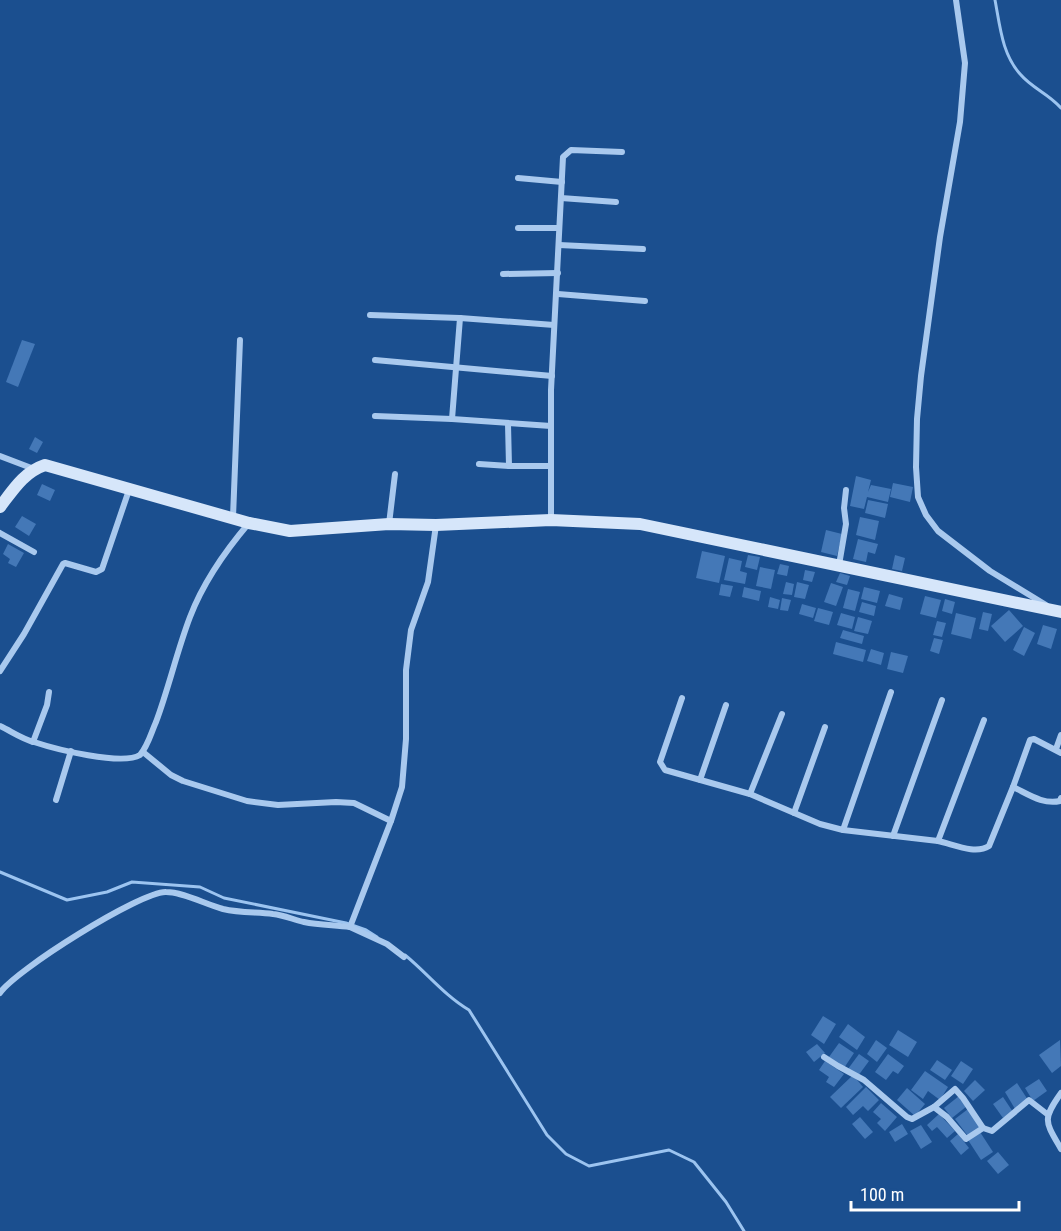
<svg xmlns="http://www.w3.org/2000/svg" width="1061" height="1231" font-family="'Roboto Condensed',sans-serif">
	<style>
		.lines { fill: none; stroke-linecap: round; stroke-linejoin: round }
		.stream { stroke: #9cc4f0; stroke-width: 3 }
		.building { fill: #4478b7 }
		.street { stroke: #a9c9ee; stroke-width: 6 }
		.secondary { stroke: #d6e6fa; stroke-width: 12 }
	</style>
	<rect width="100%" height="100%" fill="#1b4f8f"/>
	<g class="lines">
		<g class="stream">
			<path d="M995 0C1000 26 1002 55 1021 75 1032 88 1049 94 1061 108"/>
			<path d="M0 872 67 900 107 892 132 882 200 887 224 898 346 923 366 930 377 937"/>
			<path d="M405 955C427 973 445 996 469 1010L547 1135 566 1154 589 1166 669 1150 694 1162 726 1202 744 1231"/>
		</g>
	</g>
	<g class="building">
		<path d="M22 340 35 344 18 387 6 382Z"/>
		<path d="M35 437 43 442 37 453 29 449Z"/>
		<path d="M856 476 871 480 868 492 871 485 891 489 888 502 867 497 864 509 850 506Z"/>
		<path d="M893 483 913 487 910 502 890 497Z"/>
		<path d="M42 484 55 490 50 501 37 495Z"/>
		<path d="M868 500 888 504 885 518 865 513Z"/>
		<path d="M22 516 36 524 29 536 15 527Z"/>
		<path d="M860 517 879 521 875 540 856 535Z"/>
		<path d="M826 530 842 534 837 556 821 552Z"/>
		<path d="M858 539 878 544 875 554 868 552 866 562 853 559Z"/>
		<path d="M8 544 24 553 16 567 8 563 10 559 3 554Z"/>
		<path d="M702 551 725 556 719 583 696 578Z"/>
		<path d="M748 555 760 557 757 570 745 567Z"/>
		<path d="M895 555 905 558 902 571 892 569Z"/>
		<path d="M729 558 742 561 740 571 747 573 745 584 724 580Z"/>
		<path d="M780 564 789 566 787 576 777 574Z"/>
		<path d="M760 567 775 570 771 589 756 586Z"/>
		<path d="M805 570 815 572 812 582 803 580Z"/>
		<path d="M840 573 850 576 847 585 836 582Z"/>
		<path d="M786 582 794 584 792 595 783 594Z"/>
		<path d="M797 582 809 585 805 599 794 597Z"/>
		<path d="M831 583 843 587 836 606 824 602Z"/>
		<path d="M721 584 733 586 730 597 719 595Z"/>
		<path d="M744 587 761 591 759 601 742 597Z"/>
		<path d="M864 587 880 591 877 603 861 599Z"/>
		<path d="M848 589 860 592 855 611 843 608Z"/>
		<path d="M889 594 903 598 900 610 885 606Z"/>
		<path d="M925 596 941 600 936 618 920 614Z"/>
		<path d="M770 597 780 600 778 609 768 607Z"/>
		<path d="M782 598 791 600 788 611 780 610Z"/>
		<path d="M945 599 955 602 952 614 942 611Z"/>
		<path d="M862 602 876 606 874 616 859 612Z"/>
		<path d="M802 604 816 608 813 618 799 614Z"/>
		<path d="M818 608 833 612 829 625 814 621Z"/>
		<path d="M1009 610 1023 626 1005 642 991 626Z"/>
		<path d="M983 612 992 614 988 631 979 629Z"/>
		<path d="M841 613 855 617 852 629 837 625Z"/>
		<path d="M956 613 976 618 971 639 951 634Z"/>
		<path d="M858 617 872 621 868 634 854 631Z"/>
		<path d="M937 621 946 623 942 637 933 635Z"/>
		<path d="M1043 625 1057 629 1051 649 1037 644Z"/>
		<path d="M1024 627 1035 633 1024 656 1013 650Z"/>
		<path d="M843 630 864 636 862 644 840 638Z"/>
		<path d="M934 638 943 640 939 654 930 651Z"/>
		<path d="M836 642 866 650 863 662 833 654Z"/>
		<path d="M871 649 884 653 881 665 867 661Z"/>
		<path d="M891 652 908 656 903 673 887 669Z"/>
		<path d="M823 1016 836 1024 824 1044 811 1035Z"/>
		<path d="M848 1024 865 1037 857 1050 839 1037Z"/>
		<path d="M898 1030 917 1042 908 1057 889 1045Z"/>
		<path d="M876 1040 887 1048 877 1062 867 1054Z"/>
		<path d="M1060 1040 1061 1066 1052 1073 1039 1055Z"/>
		<path d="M839 1043 854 1053 844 1068 829 1057Z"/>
		<path d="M817 1044 825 1053 814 1062 806 1052Z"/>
		<path d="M859 1054 869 1061 858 1076 848 1069Z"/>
		<path d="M888 1054 904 1066 898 1074 893 1071 886 1080 875 1072Z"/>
		<path d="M937 1060 952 1070 945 1080 930 1070Z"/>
		<path d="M825 1061 844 1074 834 1087 826 1082 829 1077 819 1070Z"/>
		<path d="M961 1061 973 1069 963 1084 951 1076Z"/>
		<path d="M925 1071 948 1087 940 1100 928 1091 923 1099 911 1090Z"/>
		<path d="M853 1075 863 1087 841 1108 830 1097Z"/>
		<path d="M1039 1079 1047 1091 1033 1101 1025 1088Z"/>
		<path d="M975 1080 985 1090 973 1101 964 1091Z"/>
		<path d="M1017 1083 1028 1100 1015 1109 1005 1092Z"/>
		<path d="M866 1087 879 1100 868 1111 863 1106 853 1115 846 1107Z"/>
		<path d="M907 1088 925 1104 915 1116 897 1100Z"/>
		<path d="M959 1096 967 1106 952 1118 944 1108Z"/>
		<path d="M1003 1097 1013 1112 1003 1118 993 1104Z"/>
		<path d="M881 1103 897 1117 885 1131 877 1123 881 1119 873 1112Z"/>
		<path d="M968 1109 981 1126 968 1136 955 1119Z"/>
		<path d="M939 1114 955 1131 947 1138 937 1127 932 1131 927 1125Z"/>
		<path d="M860 1117 873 1132 865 1139 852 1124Z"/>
		<path d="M902 1124 908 1134 895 1142 889 1132Z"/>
		<path d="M921 1125 932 1142 921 1149 910 1131Z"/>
		<path d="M980 1132 993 1152 981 1160 968 1140Z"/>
		<path d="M958 1134 969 1148 961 1155 950 1141Z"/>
		<path d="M998 1152 1009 1165 998 1174 987 1161Z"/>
	</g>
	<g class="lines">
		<g class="street">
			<path d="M956 0 965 63 960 122 940 237 921 376 917 419 916 467 918 497 926 515 938 531 990 571 1046 605"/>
			<path d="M518 178 562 182"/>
			<path d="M561 198 616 202"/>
			<path d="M518 228H559"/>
			<path d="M559 245 643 249"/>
			<path d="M503 274 558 273"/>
			<path d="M558 294 645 301"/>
			<path d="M370 315 460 318"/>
			<path d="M375 360 552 376"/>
			<path d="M375 416 452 419"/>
			<path d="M508 424 509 466H551"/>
			<path d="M551 426 452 419 460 318 554 325"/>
			<path d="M0 456 34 469"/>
			<path d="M479 464 509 466"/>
			<path d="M233 517 240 340"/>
			<path d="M551 520V390L563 157 571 150 622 152"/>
			<path d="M389 524 395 474"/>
			<path d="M0 533 34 552"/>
			<path d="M839 565 846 524 844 508 846 490"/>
			<path d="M0 671 24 634 63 564 65 563 96 572 102 569 129 490"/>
			<path d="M682 698 660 762 665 770 750 794 820 824 843 830 938 841"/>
			<path d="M984 720 938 841C953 844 975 855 989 846L1013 787C1028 794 1043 805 1060 801L1061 798"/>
			<path d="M0 726C11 731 22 739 34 742 55 749 122 766 140 755 148 746 151 733 156 722 169 687 177 651 190 617 203 583 226 550 249 523"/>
			<path d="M33 742 47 705 49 692"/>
			<path d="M1056 749 1061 735"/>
			<path d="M143 752 171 775 183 781 247 801 278 805 336 802 354 803 391 821"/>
			<path d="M700 780 726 705"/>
			<path d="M1013 787 1030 740 1034 739 1061 753"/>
			<path d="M750 794 782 714"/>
			<path d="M56 800 71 751"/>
			<path d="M794 813 825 727"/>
			<path d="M843 830 891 692"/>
			<path d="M893 836 942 700"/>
			<path d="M350 927 387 944 404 957"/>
			<path d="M0 993C14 971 141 891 166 892 183 892 205 904 223 909 240 913 256 912 273 914 284 915 294 920 304 922 319 925 334 925 350 927L391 821 402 787 406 739V670L411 630 428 582 436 525"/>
			<path d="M824 1057 838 1066 864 1080 907 1117 912 1119 934 1107 947 1117 966 1139 983 1128 992 1131 1029 1100 1047 1114"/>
			<path d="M1061 1093C1042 1120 1045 1121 1061 1149"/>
			<path d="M934 1107 955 1089 963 1098 983 1128"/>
		</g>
		<path class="secondary" d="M0 507C13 490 24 472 45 465L249 523 290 531 389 524 436 525 551 520 640 524 1061 612"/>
	</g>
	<path d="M851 1201v9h168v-9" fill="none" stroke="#ffffff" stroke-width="3"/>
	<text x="860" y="1201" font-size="18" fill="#ffffff" stroke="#1b4f8f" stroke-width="4.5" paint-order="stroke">100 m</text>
</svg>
